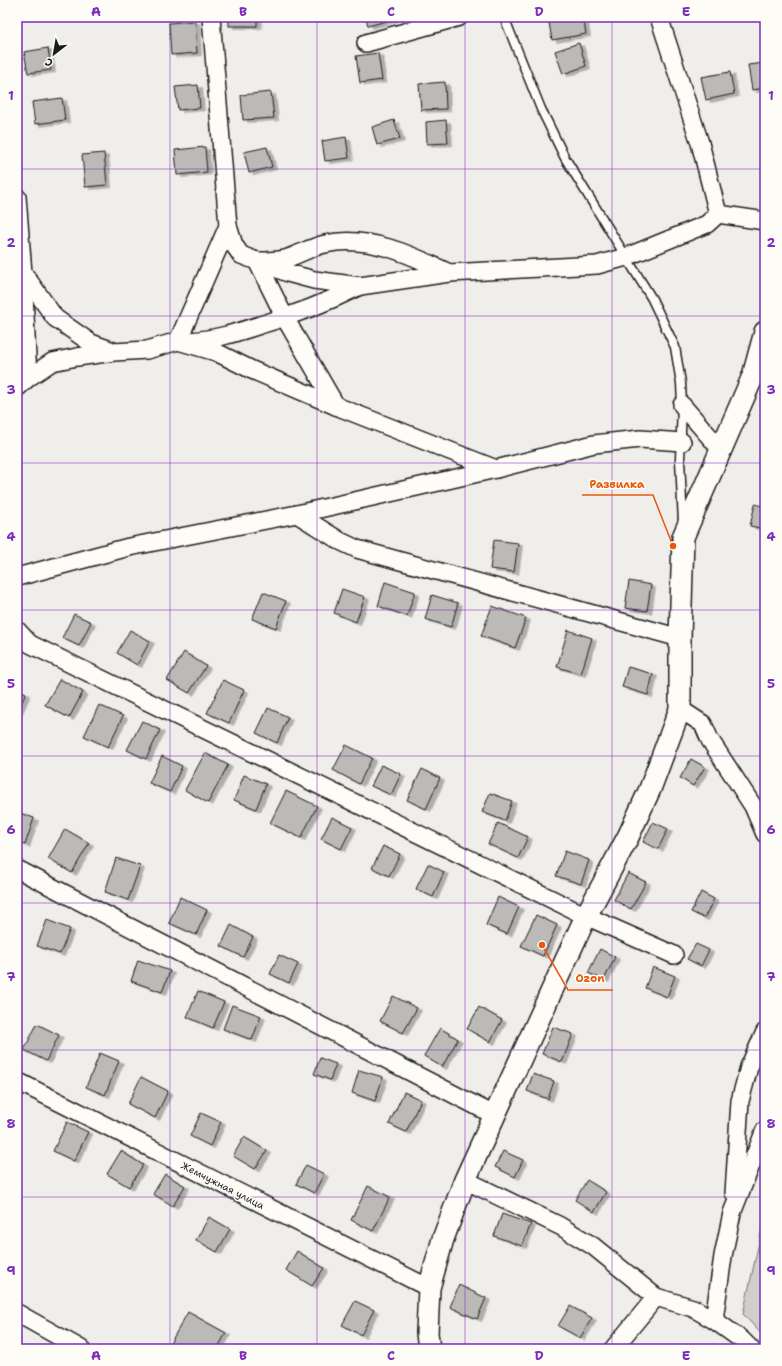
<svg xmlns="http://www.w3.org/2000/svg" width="782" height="1366" font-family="'Shantell Sans',sans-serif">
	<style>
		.green { fill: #d0cfcc; stroke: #767674 }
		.building { fill: #bbbab6; stroke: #1c1c1c; filter: url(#shadow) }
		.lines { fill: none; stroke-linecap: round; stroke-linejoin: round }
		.service-casing { stroke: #1c1c1c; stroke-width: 11 }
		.minor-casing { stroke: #1c1c1c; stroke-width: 20 }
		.tertiary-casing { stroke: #1c1c1c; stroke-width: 24 }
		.service { stroke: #fdfcf7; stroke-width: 8 }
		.minor { stroke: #fdfcf7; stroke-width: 17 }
		.tertiary { stroke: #fdfcf7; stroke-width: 21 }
		.grid { fill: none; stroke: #7b2cbf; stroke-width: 1; stroke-opacity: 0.55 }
		.labels { text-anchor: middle; stroke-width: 3; stroke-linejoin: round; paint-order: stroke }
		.street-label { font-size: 10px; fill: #1c1c1c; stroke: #fdfcf7 }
		.leader { fill: none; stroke: #e8590c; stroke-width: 1.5 }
		.callout-dot { fill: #e8590c; stroke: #fdfcf7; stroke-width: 1.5 }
		.callout-label { font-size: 11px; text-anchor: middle; font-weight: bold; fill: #e8590c; stroke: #fdfcf7; stroke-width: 3; stroke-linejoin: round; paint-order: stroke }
		.neatline { fill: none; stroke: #7b2cbf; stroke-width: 1.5 }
		.grid-label { font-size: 13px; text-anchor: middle; font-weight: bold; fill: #7b2cbf }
	</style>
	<defs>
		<filter id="shadow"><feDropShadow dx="4.5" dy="2.5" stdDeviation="0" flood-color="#0004"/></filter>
	</defs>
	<rect width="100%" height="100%" fill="#f0eeea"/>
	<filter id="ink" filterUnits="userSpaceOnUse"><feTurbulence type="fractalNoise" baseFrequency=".025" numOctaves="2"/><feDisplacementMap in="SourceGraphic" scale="8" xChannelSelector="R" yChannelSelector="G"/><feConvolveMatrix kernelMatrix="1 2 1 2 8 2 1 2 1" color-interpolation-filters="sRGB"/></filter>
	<g filter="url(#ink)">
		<path class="green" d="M765 1215V1338L743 1314Z"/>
		<g class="building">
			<rect x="229" y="17" width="28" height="9"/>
			<path d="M366 17H394V19L368 26Z"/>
			<path d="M548 17H583L586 34 552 40Z"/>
			<path d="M195 21 197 53 171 55 169 23Z"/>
			<path d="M579 43 586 66 563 74 555 51Z"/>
			<path d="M48 48 51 70 28 73 24 52Z"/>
			<path d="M378 53 382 80 360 83 356 56Z"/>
			<path d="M765 63V88L752 90 748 65Z"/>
			<path d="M730 72 734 94 706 100 701 77Z"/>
			<path d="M445 82 446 109 421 110 419 84Z"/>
			<path d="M198 85 200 108 178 110 175 87Z"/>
			<path d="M271 92 274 118 243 120 241 95Z"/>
			<path d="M62 98 65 120 35 124 32 102Z"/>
			<path d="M394 120 400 139 377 145 372 127Z"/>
			<path d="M446 120 448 143 427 144 426 122Z"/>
			<path d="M346 137 349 158 325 161 322 141Z"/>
			<path d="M205 147 207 172 177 175 175 150Z"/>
			<path d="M267 147 272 167 249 173 244 152Z"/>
			<path d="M104 153 107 185 85 187 82 155Z"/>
			<path d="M755 504 765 507V529L750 526Z"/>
			<path d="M494 540 518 543 514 572 490 569Z"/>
			<path d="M629 581 651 585 647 611 625 608Z"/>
			<path d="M385 582 415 592 407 616 378 606Z"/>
			<path d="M342 589 365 597 356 622 334 613Z"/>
			<path d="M263 592 286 601 276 628 252 619Z"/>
			<path d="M432 595 458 603 451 627 425 619Z"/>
			<path d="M492 606 526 618 515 648 481 636Z"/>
			<path d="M74 614 91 622 79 646 62 638Z"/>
			<path d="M130 630 150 641 137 665 117 653Z"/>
			<path d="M568 630 592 638 581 674 557 667Z"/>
			<path d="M184 652 206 666 189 693 167 680Z"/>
			<path d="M628 667 653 674 648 695 622 687Z"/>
			<path d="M60 679 83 692 69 718 45 705Z"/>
			<path d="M223 680 244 690 229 723 207 713Z"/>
			<path d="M17 689 26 693 17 713Z"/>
			<path d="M99 705 123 716 108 747 84 736Z"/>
			<path d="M268 708 288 717 277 743 256 733Z"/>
			<path d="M142 721 160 730 146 759 127 750Z"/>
			<path d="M346 745 372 758 359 784 333 770Z"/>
			<path d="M205 753 228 765 208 803 185 790Z"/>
			<path d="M162 756 182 766 170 792 149 783Z"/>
			<path d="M691 759 705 767 693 786 680 778Z"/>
			<path d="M381 765 401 774 391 795 371 786Z"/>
			<path d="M422 769 440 778 426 809 407 800Z"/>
			<path d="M244 775 266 784 256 809 234 800Z"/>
			<path d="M286 791 317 806 301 838 270 823Z"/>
			<path d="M490 793 512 801 505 821 482 812Z"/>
			<path d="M17 812 34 818 25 845 17 842Z"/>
			<path d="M332 817 352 827 341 849 321 839Z"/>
			<path d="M653 822 668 829 658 849 643 842Z"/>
			<path d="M498 823 528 837 518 858 488 844Z"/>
			<path d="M65 829 89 843 72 873 48 859Z"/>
			<path d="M383 846 400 854 389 876 372 868Z"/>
			<path d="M565 851 589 860 581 884 556 876Z"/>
			<path d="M116 858 140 866 128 900 105 892Z"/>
			<path d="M428 864 444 872 433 897 416 889Z"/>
			<path d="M628 873 646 882 631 909 614 900Z"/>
			<path d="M701 892 714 899 704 918 691 912Z"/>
			<path d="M180 897 207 910 196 935 169 923Z"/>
			<path d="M498 897 519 907 507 934 486 925Z"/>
			<path d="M536 915 557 925 543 956 521 946Z"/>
			<path d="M47 920 70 929 60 954 37 946Z"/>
			<path d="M231 925 253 937 243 957 221 946Z"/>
			<path d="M696 944 709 950 701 966 687 959Z"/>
			<path d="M600 949 615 957 604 980 588 973Z"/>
			<path d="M279 955 298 964 289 983 270 974Z"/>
			<path d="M138 960 170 971 162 992 131 981Z"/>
			<path d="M653 967 675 976 667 997 645 988Z"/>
			<path d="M198 991 224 1002 213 1028 187 1017Z"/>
			<path d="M393 996 417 1008 403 1033 380 1021Z"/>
			<path d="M232 1005 261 1016 252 1040 223 1029Z"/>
			<path d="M479 1007 502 1020 490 1042 467 1029Z"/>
			<path d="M37 1024 59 1035 46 1061 24 1050Z"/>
			<path d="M553 1027 573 1034 562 1062 542 1054Z"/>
			<path d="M440 1028 458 1039 442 1067 424 1056Z"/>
			<path d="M100 1053 119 1061 105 1095 86 1087Z"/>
			<path d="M320 1058 336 1064 330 1080 314 1074Z"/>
			<path d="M359 1070 383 1077 375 1101 352 1093Z"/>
			<path d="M533 1074 554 1081 548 1099 527 1091Z"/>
			<path d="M141 1077 168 1091 155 1118 128 1104Z"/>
			<path d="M404 1092 421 1100 406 1132 389 1124Z"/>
			<path d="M201 1113 221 1122 210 1146 190 1136Z"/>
			<path d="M67 1122 88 1132 74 1161 53 1151Z"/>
			<path d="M244 1137 267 1151 255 1169 233 1156Z"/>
			<path d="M121 1151 143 1165 129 1187 107 1174Z"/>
			<path d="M503 1151 523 1160 515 1177 495 1167Z"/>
			<path d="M306 1165 324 1174 314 1193 296 1184Z"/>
			<path d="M165 1174 185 1186 173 1206 153 1194Z"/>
			<path d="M587 1180 606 1192 594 1212 575 1200Z"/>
			<path d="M368 1186 390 1197 373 1231 351 1220Z"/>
			<path d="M502 1214 531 1224 522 1246 494 1236Z"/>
			<path d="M209 1217 230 1229 217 1252 196 1240Z"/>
			<path d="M297 1251 324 1268 312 1286 286 1270Z"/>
			<path d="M459 1285 486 1298 477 1319 450 1307Z"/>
			<path d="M355 1301 374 1310 361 1335 342 1325Z"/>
			<path d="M570 1306 592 1318 580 1338 558 1326Z"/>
			<path d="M188 1312 226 1333 217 1349H171L168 1347Z"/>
		</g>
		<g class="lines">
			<g class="service-casing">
				<path id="service" d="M504 17 541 109 565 158 652 299 675 347 681 383 682 405 680 460 683 523"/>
			</g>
			<g class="minor-casing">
				<g id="minor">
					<path d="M366 43 459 17"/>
					<path d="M17 197 23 273 28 378"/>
					<path d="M718 214 765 221"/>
					<path d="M228 226 234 245 241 255 288 273 314 280 360 286 449 273 597 265 626 257 707 224 718 214 700 143 659 17"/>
					<path d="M24 274 55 318 91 343 113 351"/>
					<path d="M178 341 216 352 252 370 336 406 496 469"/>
					<path d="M188 341C213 340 236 333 260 325 295 315 328 302 360 286"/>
					<path d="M17 388 28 378 52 362 77 357 114 352 147 350 178 341 228 226 211 17"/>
					<path d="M682 405 722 451"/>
					<path d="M336 406 285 318 257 261C266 261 276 261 285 259 298 255 311 247 325 244 367 234 412 255 449 273"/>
					<path d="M297 514 340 541 357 549 680 638"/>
					<path d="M17 577 129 547 297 514 496 469 594 444 640 439 682 442"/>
					<path d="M17 630 30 644 586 916 674 955"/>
					<path d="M680 709 703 724 710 740 753 806 765 834"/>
					<path d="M17 869 494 1115"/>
					<path d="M17 1081 429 1288"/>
					<path d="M465 1180 560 1226 593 1246 656 1297 693 1308 714 1320 742 1340 751 1349"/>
					<path d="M734 1193 740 1101 749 1067 765 1032"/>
					<path d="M17 1313 81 1349"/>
					<path d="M714 1320 723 1256 732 1213 765 1130"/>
					<path d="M613 1349 656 1297"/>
				</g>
			</g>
			<g class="tertiary-casing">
				<path id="tertiary" d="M429 1349 427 1333 429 1288 443 1239 465 1180 586 916 628 837 650 789 680 709V638L683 537 753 376 765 332"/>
			</g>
			<use href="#service" class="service"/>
			<use href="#minor" class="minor"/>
			<use href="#tertiary" class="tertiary"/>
		</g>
	</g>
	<path class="grid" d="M170 17V1349M317 17V1349M465 17V1349M612 17V1349M17 169H765M17 316H765M17 463H765M17 610H765M17 756H765M17 903H765M17 1050H765M17 1197H765"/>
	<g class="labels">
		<g class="street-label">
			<text transform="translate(223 1185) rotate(27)" y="4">Жемчужная улица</text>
		</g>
	</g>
	<path class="leader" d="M673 546L653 495H582M542 945L568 990H613"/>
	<g class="callout-dot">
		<circle cx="673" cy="546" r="4"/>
		<circle cx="542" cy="945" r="4"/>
	</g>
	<g class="callout-label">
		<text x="617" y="488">Развилка</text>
		<text x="590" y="982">Ozon</text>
	</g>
	<rect width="782" height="1366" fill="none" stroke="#fdfcf7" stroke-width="44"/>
	<g transform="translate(54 54) rotate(211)" stroke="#fdfcf7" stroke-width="3" paint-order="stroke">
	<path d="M0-3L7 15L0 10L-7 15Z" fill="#1c1c1c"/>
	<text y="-6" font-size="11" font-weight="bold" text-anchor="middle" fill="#1c1c1c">С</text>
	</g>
	<rect x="22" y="22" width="738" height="1322" class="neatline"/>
	<g class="grid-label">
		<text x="96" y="16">A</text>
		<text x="243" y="16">B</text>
		<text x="391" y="16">C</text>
		<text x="539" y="16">D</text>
		<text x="686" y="16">E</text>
		<text x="11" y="100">1</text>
		<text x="771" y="100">1</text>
		<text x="11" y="247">2</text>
		<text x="771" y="247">2</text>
		<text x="11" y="394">3</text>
		<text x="771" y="394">3</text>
		<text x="11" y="541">4</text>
		<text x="771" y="541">4</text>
		<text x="11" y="688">5</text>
		<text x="771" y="688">5</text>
		<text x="11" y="834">6</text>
		<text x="771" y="834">6</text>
		<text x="11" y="981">7</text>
		<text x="771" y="981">7</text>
		<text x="11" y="1128">8</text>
		<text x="771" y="1128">8</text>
		<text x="11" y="1275">9</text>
		<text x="771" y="1275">9</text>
		<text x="96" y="1360">A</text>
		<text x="243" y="1360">B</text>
		<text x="391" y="1360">C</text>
		<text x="539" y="1360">D</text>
		<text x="686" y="1360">E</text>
	</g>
</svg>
